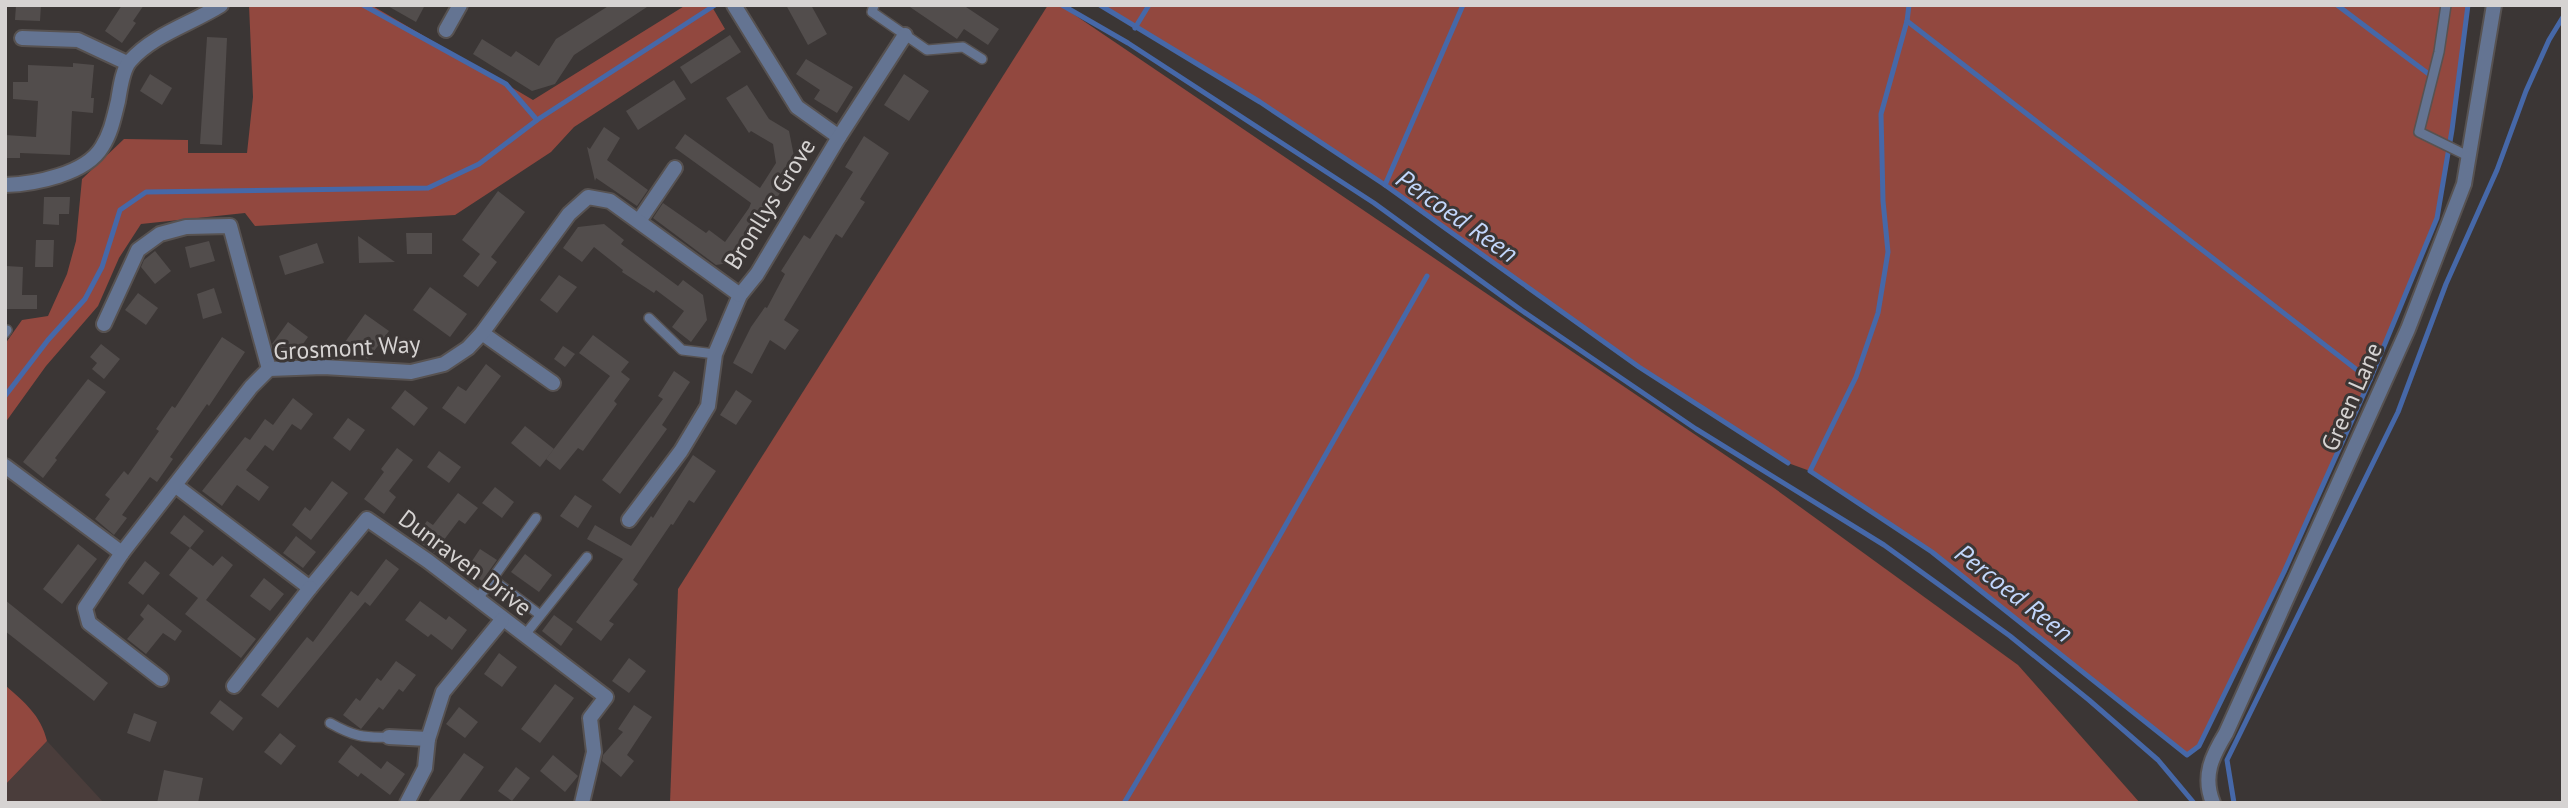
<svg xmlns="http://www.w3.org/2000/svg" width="2568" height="808" font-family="'PT Sans',sans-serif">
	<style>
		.built { fill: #4a3d3b }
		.green { fill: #92483f }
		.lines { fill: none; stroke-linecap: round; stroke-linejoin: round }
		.stream { stroke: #4668a8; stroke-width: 5 }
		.building { fill: #524d4c }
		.lane-casing { stroke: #575251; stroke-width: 12 }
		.street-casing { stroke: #575251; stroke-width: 18 }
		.lane { stroke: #647492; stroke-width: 9 }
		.street { stroke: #647492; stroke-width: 14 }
		.labels { text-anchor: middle; stroke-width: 6; stroke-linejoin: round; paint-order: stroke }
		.street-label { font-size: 24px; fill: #d6d3d2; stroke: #3b3635 }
		.water-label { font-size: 26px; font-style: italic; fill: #c2d6fb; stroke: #3b3635 }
	</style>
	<rect width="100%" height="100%" fill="#3b3635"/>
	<path class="built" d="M47 741 104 803H5V785Z"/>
	<g class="green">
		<path d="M249 5H371L533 100 686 5H711L725 29 574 127 551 152 455 215 255 226 245 213 141 224 119 258 98 306 46 366 5 423V344L22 320 48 316 67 274 76 241 82 179 124 139 188 140V153H247L253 97Z"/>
		<path d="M1048 5H1060L1774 488 2018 665 2140 803H670L678 589Z"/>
		<path d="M1100 5H2468L2452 130 2437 218 2370 380 2284 572 2199 746 2187 755 1932 552 1810 471 1788 463 1639 367 1385 185 1260 102Z"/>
		<path d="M5 685C24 702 41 715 47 741L5 785Z"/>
	</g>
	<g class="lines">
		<g class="stream">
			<path d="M363 5 506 84 537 120"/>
			<path d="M1062 5 1128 43 1374 203 1521 310 1696 429 1884 545 2010 636 2089 700 2158 760 2194 803"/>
			<path d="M1100 5 1260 102 1385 185 1639 367 1788 463"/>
			<path d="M1909 5 1907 21 1881 114 1883 201 1888 252 1878 313 1856 377 1810 471 1932 552 2187 755 2199 746 2284 572 2370 380 2437 218 2452 130 2468 5"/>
			<path d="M2337 5 2434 78"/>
			<path d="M1907 21 2370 380"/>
			<path d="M1135 28 1149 5"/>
			<path d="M1385 185 1463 5"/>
			<path d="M5 396 48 340 85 299 102 267 120 210 146 192 428 188 479 164 537 120 715 5"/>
			<path d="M1124 803 1213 653 1427 276"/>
			<path d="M2234 803 2227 760 2398 412 2446 284 2497 170 2526 91 2549 40 2563 17"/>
		</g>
	</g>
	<g class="building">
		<path d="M16 5H41L40 21 15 20Z"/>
		<path d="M122 5H144L133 21 136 23 122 43 105 31Z"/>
		<path d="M386 5H425L416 22Z"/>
		<path d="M610 5H650L574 55 555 84 532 91 473 54 482 39 511 57 516 51 539 66 556 39Z"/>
		<path d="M786 5H811L827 34 808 45Z"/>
		<path d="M907 5H963L999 29 988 45 964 29 957 39Z"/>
		<path d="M730 35 741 52 691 84 680 67Z"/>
		<path d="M207 37 227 38 222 145 200 144Z"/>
		<path d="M806 59 853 87 837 113 814 99 820 90 796 74Z"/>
		<path d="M73 63 94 65 91 98H94L93 113 72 111 70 155 20 153V158H5V135L36 137 38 101 13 99V82H28V65L73 67Z"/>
		<path d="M150 74 172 88 162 105 140 91Z"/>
		<path d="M904 74 929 91 909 121 884 105Z"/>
		<path d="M674 80 686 99 638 130 626 111Z"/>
		<path d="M747 85 769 119 789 131 796 166 753 238 756 240 741 261 716 265 653 218 663 203 706 233 709 230 725 242 749 208 751 203 675 148 685 134 760 188 776 163 773 144 751 131 749 133 726 98Z"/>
		<path d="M604 127 620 138 607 160 648 190 637 206 596 178 595 181 587 147 590 149Z"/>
		<path d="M864 136 889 153 860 199 865 202 842 238 836 234 784 320 799 330 785 350 770 340 752 374 733 363 751 327 765 307 767 308 785 274 781 271 804 235 810 239 853 172 845 167Z"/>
		<path d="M498 191 525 212 491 257 497 262 478 287 463 276 480 254 462 240Z"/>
		<path d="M44 197H70L69 214H59V225L43 224Z"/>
		<path d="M604 224 624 240 621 244 678 286 683 280 703 295 707 320 691 342 672 327 684 311 656 290 654 293 622 272 623 270 594 247 582 262 563 248 578 227Z"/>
		<path d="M406 233H432V254H407Z"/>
		<path d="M358 236 395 262 359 263Z"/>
		<path d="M36 240H54L53 267H35Z"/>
		<path d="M209 241 215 261 190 268 185 247Z"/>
		<path d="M317 243 324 263 285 275 279 256Z"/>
		<path d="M155 251 171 271 155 284 141 267 144 260Z"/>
		<path d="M6 266 23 267 22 295H37V309H5Z"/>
		<path d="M559 275 577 287 557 313 540 300Z"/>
		<path d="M430 287 467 314 450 337 413 310Z"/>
		<path d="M214 288 222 313 203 319 197 294Z"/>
		<path d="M138 293 158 308 146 325 125 310Z"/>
		<path d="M365 314 389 331 368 359 345 342Z"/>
		<path d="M288 322 308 337 292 359 272 344Z"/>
		<path d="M593 335 629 362 621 372 630 379 614 401 617 404 583 451 578 448 560 470 546 459 610 376 579 353Z"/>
		<path d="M222 337 245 352 209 406 207 404 170 457 173 459 157 482 150 477 122 515 127 518 114 535 95 519 110 499 105 495 124 471 128 475 159 431 156 429 172 406 175 408Z"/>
		<path d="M101 344 120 359 104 379 92 369 97 363 90 357Z"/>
		<path d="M563 346 575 354 565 367 554 359Z"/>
		<path d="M486 364 501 376 465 424 442 408 458 386 466 391Z"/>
		<path d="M674 371 690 382 662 425 667 429 620 494 602 480 663 399 658 396Z"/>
		<path d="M88 379 106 392 55 458 57 460 43 478 23 462Z"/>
		<path d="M405 390 428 408 414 426 391 408Z"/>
		<path d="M736 390 752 401 736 425 720 415Z"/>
		<path d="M293 398 313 414 301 430 292 424 273 451 265 445 246 470 269 487 259 501 237 485 222 506 202 491 245 437 250 440 265 419 273 425Z"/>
		<path d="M348 418 365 430 350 451 333 438Z"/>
		<path d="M525 426 554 449 540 467 511 443Z"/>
		<path d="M397 448 413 460 389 491 396 497 384 514 364 499 384 472 381 469Z"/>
		<path d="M439 451 461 467 449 483 427 467Z"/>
		<path d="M693 455 716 471 694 503 689 500 673 525 671 524 654 549 633 580 638 584 609 621 614 624 601 641 576 622 623 559 587 539 595 525 631 546 651 516 653 518Z"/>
		<path d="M332 481 348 493 311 540 292 525 305 507 310 511Z"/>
		<path d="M495 487 514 502 502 518 482 503Z"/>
		<path d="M458 493 478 508 465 524 459 520 434 553 414 538 427 521 433 525Z"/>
		<path d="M575 495 592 506 578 528 560 516Z"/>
		<path d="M184 515 204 531 190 548 170 533Z"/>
		<path d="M296 536 316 552 303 568 283 553Z"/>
		<path d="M78 544 97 559 62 604 43 589Z"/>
		<path d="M190 548 213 566 222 556 233 565 206 600 256 639 241 658 185 614 198 598 169 575Z"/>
		<path d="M480 549 497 560 482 581 466 570Z"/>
		<path d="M525 554 552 575 539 592 511 572Z"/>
		<path d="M386 559 399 569 370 606 365 602 278 708 261 695 307 637 313 642 351 591 358 596Z"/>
		<path d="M145 561 160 573 143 595 128 583Z"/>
		<path d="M264 578 284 594 270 611 250 596Z"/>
		<path d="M5 600 108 683 94 701 5 631Z"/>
		<path d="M420 601 446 620 449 616 467 630 452 650 431 634 428 637 405 620Z"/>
		<path d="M148 604 182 631 175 641 163 633 146 654 127 639 144 619 140 615Z"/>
		<path d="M554 615 573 629 561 646 542 631Z"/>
		<path d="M499 653 517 667 502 687 484 674Z"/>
		<path d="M629 658 646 671 629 693 612 681Z"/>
		<path d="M396 661 416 675 403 692 399 689 383 710 379 707 361 729 343 715 356 698 360 701 377 678 381 681Z"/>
		<path d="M555 684 574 698 540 743 521 729Z"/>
		<path d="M220 700 243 718 233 731 210 713Z"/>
		<path d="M634 705 652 717 627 755 634 761 621 777 602 761 603 755 623 732 618 729Z"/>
		<path d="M459 707 478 722 465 738 446 724Z"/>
		<path d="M134 713 157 722 150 742 127 733Z"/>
		<path d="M280 733 296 746 281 765 264 752Z"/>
		<path d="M351 745 381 769 387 761 405 774 390 795 361 773 358 777 338 762Z"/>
		<path d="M464 753 484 767 458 803H427Z"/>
		<path d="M553 755 578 776 565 792 540 771Z"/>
		<path d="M516 767 530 778 512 801 498 791Z"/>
		<path d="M164 770 203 778 198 803H157Z"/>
	</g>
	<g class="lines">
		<g class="lane-casing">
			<g id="lane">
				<path d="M874 5 872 12 927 50 963 47 982 59"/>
				<path d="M2446 5 2439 52 2419 132 2468 156"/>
				<path d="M649 318 682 350 715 354"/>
				<path d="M5 333 7 330"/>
				<path d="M492 579 539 614"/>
				<path d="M477 600 536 518"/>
				<path d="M524 636 587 557"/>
				<path d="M330 723C353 736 363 738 389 737"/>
			</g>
		</g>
		<g class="street-casing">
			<g id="street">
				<path d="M734 5 797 107 839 137"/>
				<path d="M446 30 460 5"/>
				<path d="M22 38 78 40 127 63"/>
				<path d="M5 185C35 184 86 174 102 147 111 133 114 117 118 101 120 90 122 70 130 61 154 34 191 24 221 5"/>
				<path d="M639 221 675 168"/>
				<path d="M104 324 138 250 160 234 186 227 230 226 269 369"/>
				<path d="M482 333 553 383"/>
				<path d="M5 466 122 553"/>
				<path d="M176 486 310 588 367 519 428 561 606 697 590 718 594 752 582 803"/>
				<path d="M629 520 681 451 708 406 715 354 740 295 757 274 839 137 905 35"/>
				<path d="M161 679 89 623 85 608 122 553 251 387 269 369 323 367 411 372 444 364 468 348 482 333 569 214 588 197 610 201 740 295"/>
				<path d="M234 686 310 588"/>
				<path d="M389 737 428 739 443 692 502 620"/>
				<path d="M407 803 425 768 428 739"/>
				<path d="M2213 803C2202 776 2212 756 2226 733L2408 329 2464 184 2494 5"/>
			</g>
		</g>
		<use href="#lane" class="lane"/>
		<use href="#street" class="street"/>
	</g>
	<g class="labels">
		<g class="street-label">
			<text transform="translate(770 204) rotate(-58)" y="8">Bronllys Grove</text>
			<text transform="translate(347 348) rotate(-3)" y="8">Grosmont Way</text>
			<text transform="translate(2352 397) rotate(-66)" y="8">Green Lane</text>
			<text transform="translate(465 563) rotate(37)" y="8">Dunraven Drive</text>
		</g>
		<g class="water-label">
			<text transform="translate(1457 216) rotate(35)" y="9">Percoed Reen</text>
			<text transform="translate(2014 593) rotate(38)" y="9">Percoed Reen</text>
		</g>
	</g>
	<rect width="2568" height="808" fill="none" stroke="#d6d3d2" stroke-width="14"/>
</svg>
